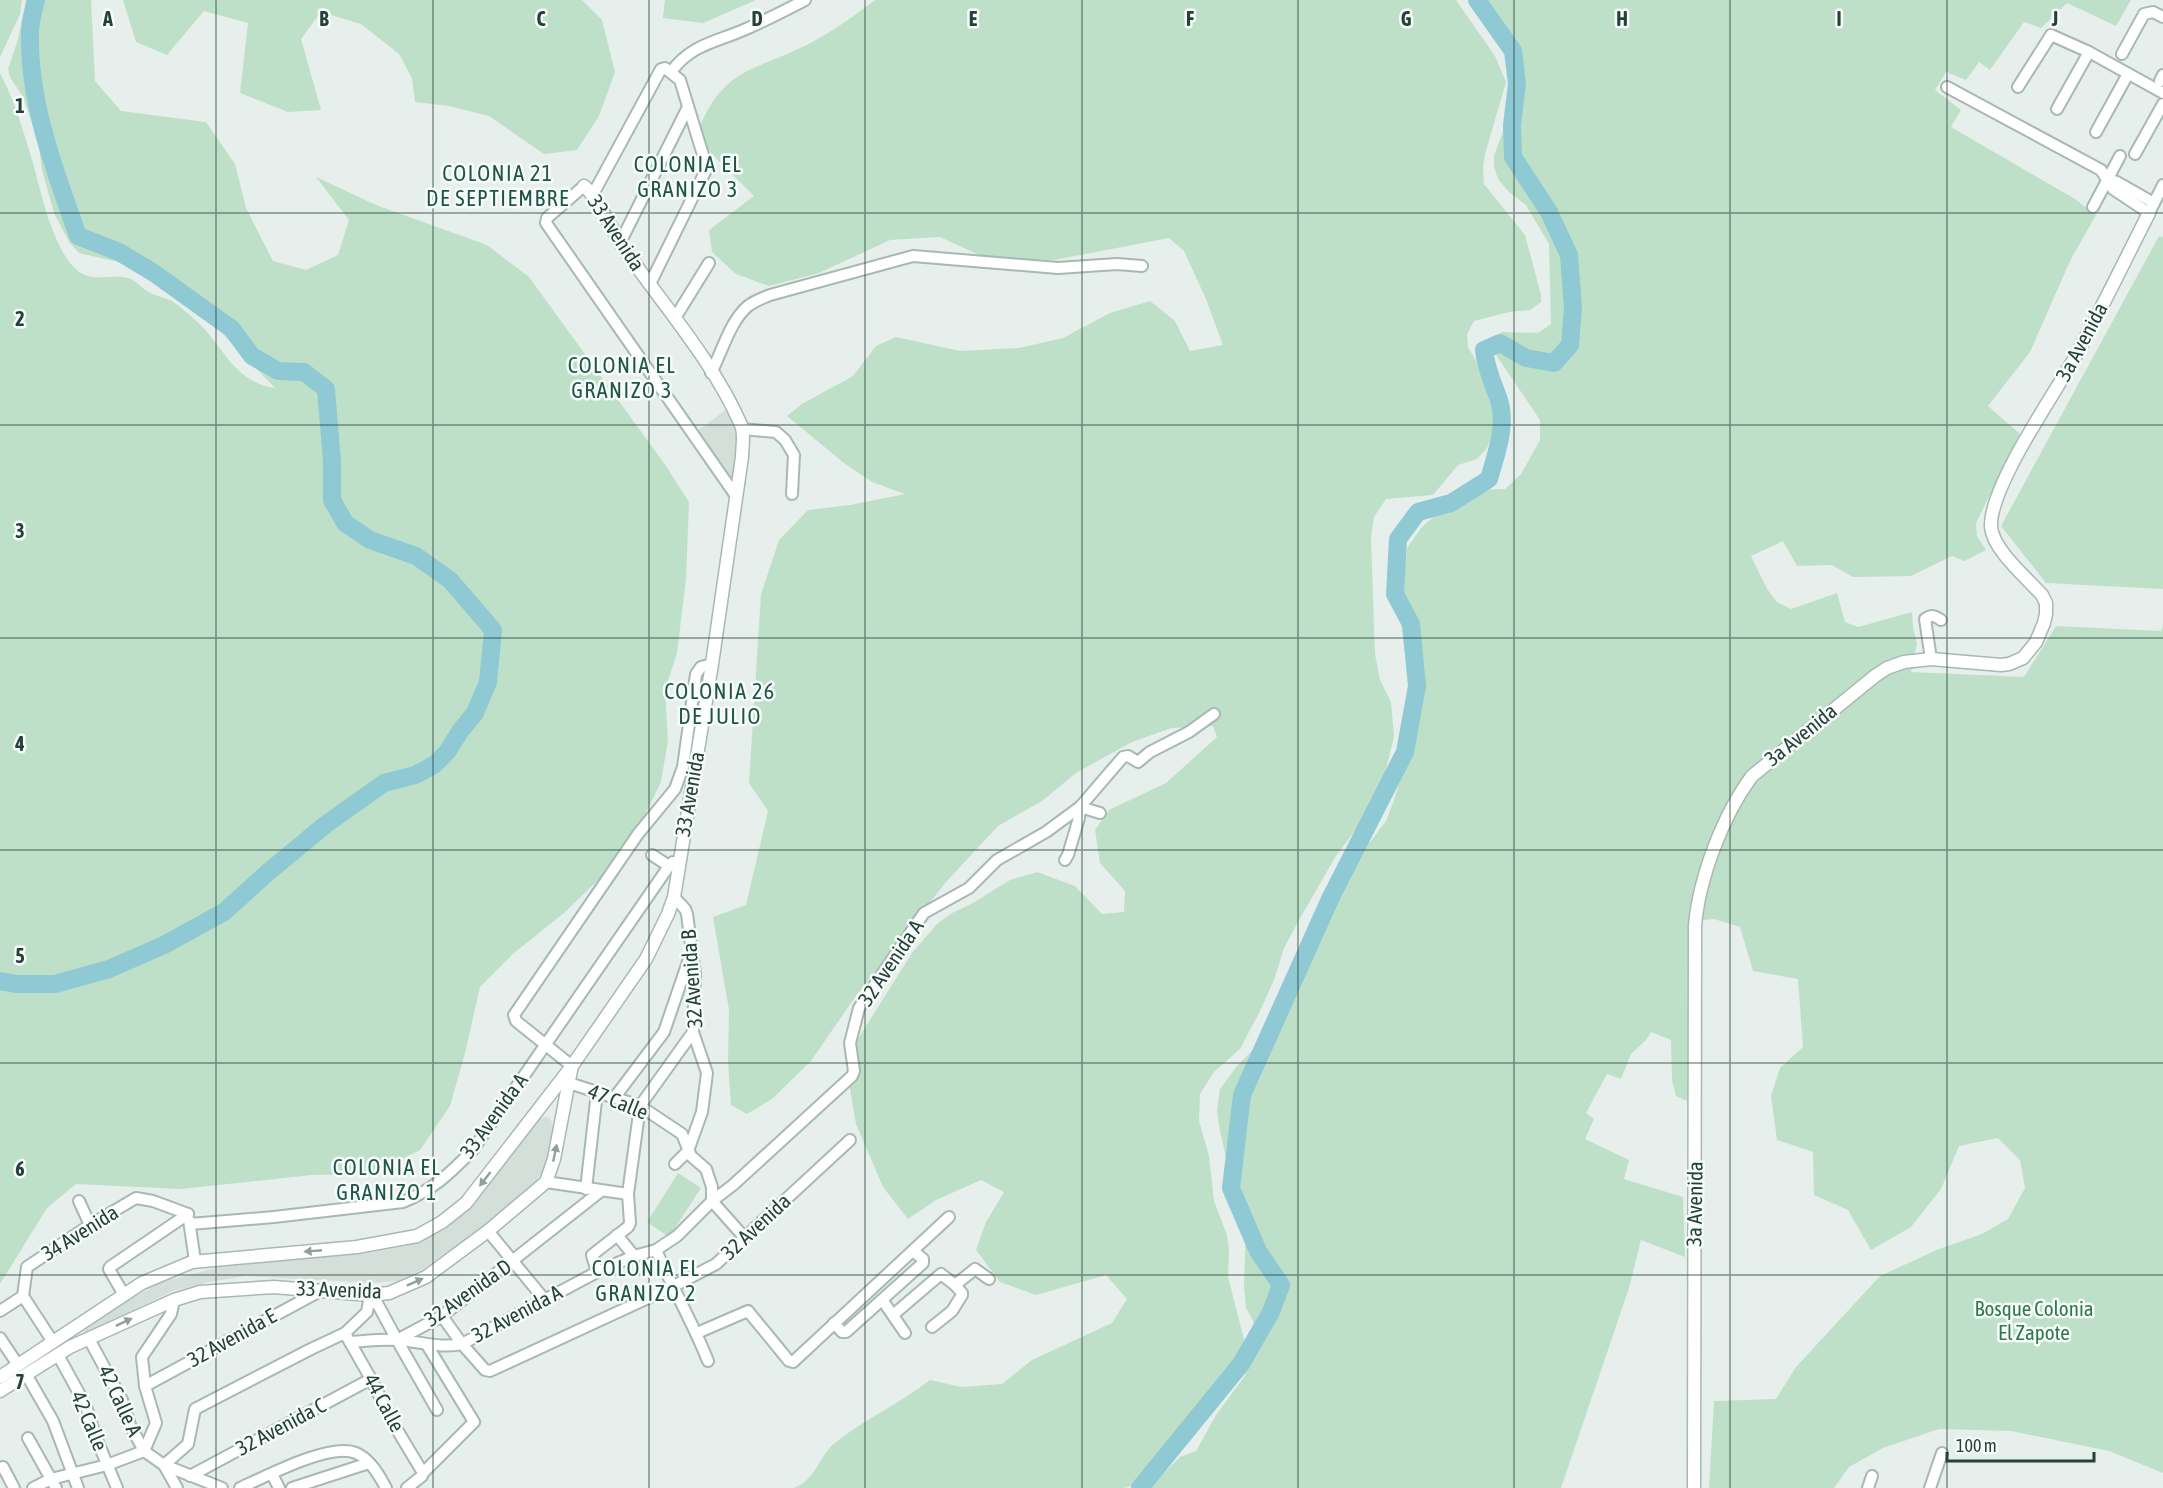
<svg xmlns="http://www.w3.org/2000/svg" width="2163" height="1488" font-family="'Asap Condensed',sans-serif">
	<style>
		.built { fill: #d4dfda }
		.green { fill: #bfe0c8 }
		.lines { fill: none; stroke-linecap: round; stroke-linejoin: round }
		.river { stroke: #8ec9d4; stroke-width: 18 }
		.minor-casing { stroke: #a8b8b2; stroke-width: 14 }
		.tertiary-casing { stroke: #a8b8b2; stroke-width: 15 }
		.minor { stroke: #fff; stroke-width: 10 }
		.tertiary { stroke: #fff; stroke-width: 12 }
		.oneway { fill: #92a09c }
		.grid { fill: none; stroke: #24423a; stroke-width: 1.5; stroke-opacity: 0.55 }
		.labels { text-anchor: middle; stroke-width: 5; stroke-linejoin: round; paint-order: stroke }
		.street-label { font-size: 21px; fill: #24423a; stroke: #f7fbf9 }
		.park-label { font-size: 21px; fill: #2d7a4b; stroke: #f7fbf9 }
		.neighbourhood-label { font-size: 22px; letter-spacing: 1.5px; fill: #1f5548; stroke: #f7fbf9 }
		.grid-label { font-size: 20px; text-anchor: middle; font-weight: bold; fill: #24423a; stroke: #f7fbf9; stroke-width: 5; stroke-linejoin: round; paint-order: stroke }
	</style>
	<rect width="100%" height="100%" fill="#e6efeb"/>
	<g class="built">
		<path d="M727 409 737 436 735 488 696 432Z"/>
		<path d="M545 1117 550 1118 553 1125 552 1143 545 1167 530 1190 514 1205 423 1269 397 1281 371 1283 245 1276 209 1282 173 1291 84 1334 86 1325 161 1282 235 1263 365 1254 407 1246 437 1230 471 1207 539 1120Z"/>
	</g>
	<g class="green">
		<path d="M0 0H22L20 14 0 57Z"/>
		<path d="M26 0H91L95 81 121 111 206 122 235 164 246 208 273 261 306 270 338 255 349 220 316 177 376 205 487 245 529 277 666 466 689 502 686 579 677 653 665 690 668 740 661 782 627 852 564 913 514 953 480 987 465 1053 450 1106 420 1150 372 1174 312 1175 181 1189 76 1184 47 1208 0 1284V73C15 101 24 133 33 163 41 192 55 260 83 274 97 281 113 274 128 278 135 280 141 287 147 291 155 296 164 297 172 301 180 306 187 313 194 319 223 343 232 382 275 388L198 308 182 296 123 263 79 253 69 242 54 213 42 170 38 139 23 97 10 77 8 69 18 39Z"/>
		<path d="M123 0H582L602 20 615 72 599 116 577 150 544 154 489 116 449 106 415 102 412 78 399 54 361 24 321 12 301 39 321 110 288 112 240 93 248 23 204 11 167 55 136 42Z"/>
		<path d="M665 0H756L703 23 663 18Z"/>
		<path d="M875 0H1456L1495 56 1506 82 1485 154 1483 168 1484 184 1525 235 1541 295V302L1530 310 1509 312 1474 321 1467 334 1468 347 1479 366 1500 389 1505 404 1487 448 1477 459 1458 465 1433 495 1386 499 1374 517 1371 537 1375 654 1380 680 1391 702 1394 737 1382 785 1369 812 1336 856 1299 920 1284 948 1274 980 1259 1013 1240 1049 1214 1072 1200 1094 1199 1121 1209 1156 1214 1201 1227 1235 1229 1250 1228 1277 1244 1339 1240 1357 1233 1374 1204 1416 1180 1447 1140 1483 1125 1488H793C815 1482 819 1455 836 1442 866 1418 901 1403 930 1380L961 1387 1002 1384 1032 1360 1112 1323 1127 1299 1106 1275 1036 1295 1000 1282 976 1250 986 1222 1004 1192 981 1180 936 1200 908 1219 883 1187 856 1124 850 1089 851 1050 912 953 937 924 952 913 973 903 1010 880 1037 872 1075 886 1102 914 1124 912 1125 891 1100 863 1095 830 1109 810 1166 783 1217 737 1213 726 1171 728 1130 743 1076 773 1042 801 998 826 946 882 853 1000 811 1061 772 1099 747 1114 731 1105 728 1062 729 1010 713 917 746 905 768 811 749 783 761 594 779 540 808 510 850 505 905 494 872 482 844 463 787 416 802 404 853 376 876 346 896 337 960 351 1019 348 1063 338 1110 313 1150 301 1175 321 1190 351 1223 345 1206 299 1184 251 1169 238 1054 260 988 259 940 237 890 240 819 273 769 286 736 274 712 252 709 230 754 196 695 137C703 120 709 103 723 89 742 68 772 62 796 50 825 37 850 19 875 0Z"/>
		<path d="M1469 0H2131L2116 26 2067 3 2041 28 2024 22 1990 70 1979 62 1966 80 1946 72 1935 90 1961 110 1951 127 2075 199 2096 215 2070 261 2030 352 1988 406 2020 434 1976 523 1977 536 1986 550 1964 561 1952 556 1911 576 1853 577 1832 565 1797 566 1783 541 1751 556 1767 589 1777 602 1791 609 1837 593 1845 622 1858 627 1912 612 1913 628 1917 643 1911 672 2024 677 2056 626 2161 631 2163 625V1473L2109 1451 2011 1431 1939 1429 1883 1448 1849 1467 1834 1488H1709L1714 1401 1776 1399 1796 1367 1880 1276 1939 1249 1982 1234 2008 1219 2025 1188 2020 1160 1998 1138 1959 1146 1941 1189 1911 1227 1871 1250 1848 1210 1814 1195 1813 1152 1777 1140 1771 1096 1780 1068 1803 1047 1798 979 1753 971 1740 927 1714 919 1694 921 1693 1089 1687 1101 1676 1096 1672 1080 1671 1040 1651 1032 1646 1040 1631 1054 1621 1079 1607 1074 1586 1113 1594 1119 1585 1139 1629 1160 1624 1179 1683 1197 1685 1257 1641 1240 1629 1288 1561 1488H1149L1180 1457 1196 1451 1216 1415 1244 1377 1251 1362 1256 1337 1253 1321 1246 1308 1244 1286 1246 1228 1238 1212 1219 1126 1217 1110 1220 1089 1237 1066 1256 1047 1296 984 1312 954 1339 884 1359 851 1371 841 1386 821 1394 800 1416 728 1417 695 1406 662 1397 589 1406 562 1407 548 1422 527 1464 490 1505 489 1521 474 1540 440V420L1492 349V339L1502 332 1538 333 1551 324 1549 244 1526 205 1509 192 1498 179 1494 167V156C1501 135 1512 112 1516 89 1520 55 1489 24 1469 0Z"/>
		<path d="M2159 236 2163 237V589L2046 583 2001 526Z"/>
		<path d="M678 1173 701 1188 669 1237 647 1222Z"/>
	</g>
	<g class="lines">
		<g class="river">
			<path d="M0 981 16 984H55L109 969 164 945 224 912 266 874 325 825 384 783 415 775 434 765 447 752 461 730 475 713 488 682 493 630 450 580 416 556 370 540 345 523 332 500V461L326 389 304 372 278 371 252 356 232 329 154 273 119 252 78 236C55 171 28 102 30 32 30 21 34 10 36 0"/>
			<path d="M1140 1488 1241 1364 1271 1312 1281 1285 1258 1251 1231 1188 1242 1095 1331 897 1405 752 1417 686 1411 624 1395 594 1398 539 1418 512 1451 503 1489 479C1496 454 1507 426 1499 400 1493 383 1486 369 1484 350L1500 343 1526 358 1554 363 1570 345 1573 307 1569 255 1549 212 1513 157 1512 125 1517 84 1513 51 1477 0"/>
		</g>
		<g class="minor-casing">
			<g id="minor">
				<path d="M2122 54 2144 14 2153 12 2163 17"/>
				<path d="M671 72C691 44 717 42 746 29 766 20 786 10 805 0"/>
				<path d="M2160 81 2163 75"/>
				<path d="M1947 87 2101 170 2113 189 2149 213 2163 185"/>
				<path d="M2018 87 2051 35 2089 52 2163 93"/>
				<path d="M2057 109 2089 52"/>
				<path d="M2096 132 2128 74"/>
				<path d="M2135 154 2163 104"/>
				<path d="M2108 180 2117 182 2154 203"/>
				<path d="M584 186 547 218 546 223 736 496"/>
				<path d="M592 196 661 69 665 68 680 80 707 168 650 284"/>
				<path d="M2093 207 2120 156"/>
				<path d="M620 243 688 107"/>
				<path d="M675 318 709 263"/>
				<path d="M711 373C722 352 730 321 748 306 754 301 763 298 770 295L913 256 1058 268 1117 264 1142 266"/>
				<path d="M742 429 776 432 785 440 794 455 792 494"/>
				<path d="M1931 659 1925 619C1932 614 1935 616 1941 620"/>
				<path d="M652 855 669 866 673 862"/>
				<path d="M1065 860 1068 855 1079 818 1080 807 1100 813"/>
				<path d="M674 897 685 909 687 914 695 974 693 1032 707 1073 702 1112 688 1151 675 1164"/>
				<path d="M572 1066 516 1021 514 1015 638 834 675 789 683 767 696 674 701 667 712 664"/>
				<path d="M569 1083 640 1106 682 1134 691 1156 706 1169 712 1187V1201L744 1237"/>
				<path d="M615 1097 664 1032 691 953"/>
				<path d="M546 1182 628 1194"/>
				<path d="M586 1189 597 1092"/>
				<path d="M79 1201 90 1225"/>
				<path d="M189 1220 195 1261"/>
				<path d="M190 1224 274 1217 403 1202C434 1189 448 1175 472 1151L669 866"/>
				<path d="M488 1231 544 1299"/>
				<path d="M617 1235 634 1256"/>
				<path d="M656 1250C672 1287 693 1323 708 1361"/>
				<path d="M597 1272 592 1255 628 1227 630 1223 628 1194 640 1106 693 1032"/>
				<path d="M124 1295 109 1269 110 1267 188 1214"/>
				<path d="M23 1296 53 1342"/>
				<path d="M883 1301 905 1333"/>
				<path d="M370 1303H377L397 1340"/>
				<path d="M0 1311 23 1296 27 1267 90 1225 136 1198 153 1201 188 1214"/>
				<path d="M893 1315 941 1274 955 1285 975 1269 989 1279"/>
				<path d="M442 1316 462 1344 485 1370 490 1371 672 1287 716 1264 850 1140"/>
				<path d="M834 1323 842 1332H846L923 1263V1259L913 1251"/>
				<path d="M932 1327 952 1311 962 1295V1293L955 1285"/>
				<path d="M697 1333 748 1311 789 1361 793 1362 949 1217"/>
				<path d="M347 1337 371 1379 393 1423 423 1473"/>
				<path d="M0 1338 18 1365"/>
				<path d="M89 1339 122 1400 130 1425 144 1451 164 1465 222 1488"/>
				<path d="M350 1342C365 1341 382 1339 397 1340 419 1341 440 1349 462 1344L597 1272 634 1256 656 1250 677 1236 712 1201 733 1185 852 1076 854 1071 850 1043 859 1008 924 913 969 888 997 860 1046 832 1080 807 1123 757 1128 756 1138 762 1150 752 1189 732 1214 714"/>
				<path d="M58 1355 86 1406 95 1435 117 1488"/>
				<path d="M26 1374 53 1421 78 1488"/>
				<path d="M145 1386 320 1291"/>
				<path d="M437 1410 397 1340 442 1316 601 1191"/>
				<path d="M28 1438 56 1488"/>
				<path d="M3 1467 14 1488"/>
				<path d="M272 1474 279 1488"/>
				<path d="M190 1476 371 1379"/>
				<path d="M33 1488 51 1479 107 1465 144 1451 156 1423 145 1386 142 1357 171 1314 174 1300"/>
				<path d="M177 1488 164 1465 188 1444 195 1409 311 1349 345 1333 367 1312 370 1295"/>
				<path d="M240 1488C265 1477 330 1442 356 1453 370 1459 379 1475 386 1488"/>
				<path d="M292 1488 369 1463"/>
				<path d="M407 1488 422 1476 423 1473 474 1422 427 1345"/>
				<path d="M1868 1488 1872 1476"/>
				<path d="M1930 1488 1942 1453"/>
			</g>
		</g>
		<g class="tertiary-casing">
			<g id="tertiary">
				<path d="M0 1377 142 1283 192 1262 357 1247 417 1236 442 1222 466 1203 572 1066 646 959 668 914 674 897 712 664 742 457C742 447 745 434 741 425 713 360 661 303 621 244 612 230 596 195 584 186"/>
				<path d="M0 1391 70 1347 174 1300 200 1292 274 1287 370 1295 389 1293 426 1277 488 1231 546 1182 554 1159 571 1070"/>
				<path d="M1694 1488 1695 926C1699 878 1723 815 1752 776L1875 676 1887 668 1904 662 1931 659 2001 665 2009 664 2023 658 2036 642 2044 623 2046 614V603L2042 595C2027 578 1993 550 1991 527 1989 486 2057 391 2078 352 2103 306 2125 260 2149 213"/>
			</g>
		</g>
		<use href="#minor" class="minor"/>
		<use href="#tertiary" class="tertiary"/>
	</g>
	<defs><path id="oneway-solid" d="M-6-.8H1V-3.2L6.5 0L1 3.2V.8H-6Z" transform="scale(1.5)"/></defs>
	<g class="oneway">
		<use href="#oneway-solid" transform="translate(555 1153) rotate(-78)"/>
		<use href="#oneway-solid" transform="translate(485 1179) rotate(128)"/>
		<use href="#oneway-solid" transform="translate(313 1251) rotate(175)"/>
		<use href="#oneway-solid" transform="translate(415 1282) rotate(-24)"/>
		<use href="#oneway-solid" transform="translate(124 1322) rotate(-25)"/>
	</g>
	<path class="grid" d="M216 0V1488M433 0V1488M649 0V1488M865 0V1488M1082 0V1488M1298 0V1488M1514 0V1488M1730 0V1488M1947 0V1488M0 213H2163M0 425H2163M0 638H2163M0 850H2163M0 1063H2163M0 1275H2163"/>
	<g class="labels">
		<g class="street-label">
			<text transform="translate(616 233) rotate(57)" y="7">33 Avenida</text>
			<text transform="translate(2082 342) rotate(-62)" y="7">3a Avenida</text>
			<text transform="translate(1801 735) rotate(-39)" y="7">3a Avenida</text>
			<text transform="translate(690 794) rotate(-80)" y="7">33 Avenida</text>
			<text transform="translate(891 963) rotate(-56)" y="7">32 Avenida A</text>
			<text transform="translate(692 979) rotate(-94)" y="7">32 Avenida B</text>
			<text transform="translate(618 1102) rotate(22)" y="7">47 Calle</text>
			<text transform="translate(494 1116) rotate(-54)" y="7">33 Avenida A</text>
			<text transform="translate(1695 1204) rotate(-89)" y="7">3a Avenida</text>
			<text transform="translate(756 1227) rotate(-43)" y="7">32 Avenida</text>
			<text transform="translate(80 1233) rotate(-32)" y="7">34 Avenida</text>
			<text transform="translate(339 1290) rotate(2)" y="7">33 Avenida</text>
			<text transform="translate(468 1293) rotate(-35)" y="7">32 Avenida D</text>
			<text transform="translate(517 1314) rotate(-28)" y="7">32 Avenida A</text>
			<text transform="translate(232 1338) rotate(-29)" y="7">32 Avenida E</text>
			<text transform="translate(120 1401) rotate(65)" y="7">42 Calle A</text>
			<text transform="translate(384 1403) rotate(62)" y="7">44 Calle</text>
			<text transform="translate(89 1421) rotate(67)" y="7">42 Calle</text>
			<text transform="translate(281 1427) rotate(-28)" y="7">32 Avenida C</text>
		</g>
		<g class="park-label">
			<text x="2034" y="1316">Bosque Colonia<tspan x="2034" dy="24">El Zapote</tspan></text>
		</g>
		<g class="neighbourhood-label">
			<text x="688" y="172">COLONIA EL<tspan x="688" dy="25">GRANIZO 3</tspan></text>
			<text x="498" y="181">COLONIA 21<tspan x="498" dy="25">DE SEPTIEMBRE</tspan></text>
			<text x="622" y="373">COLONIA EL<tspan x="622" dy="25">GRANIZO 3</tspan></text>
			<text x="720" y="699">COLONIA 26<tspan x="720" dy="25">DE JULIO</tspan></text>
			<text x="387" y="1175">COLONIA EL<tspan x="387" dy="25">GRANIZO 1</tspan></text>
			<text x="646" y="1276">COLONIA EL<tspan x="646" dy="25">GRANIZO 2</tspan></text>
		</g>
	</g>
	<g class="grid-label">
		<text x="108" y="26">A</text>
		<text x="324" y="26">B</text>
		<text x="541" y="26">C</text>
		<text x="757" y="26">D</text>
		<text x="973" y="26">E</text>
		<text x="1190" y="26">F</text>
		<text x="1406" y="26">G</text>
		<text x="1622" y="26">H</text>
		<text x="1839" y="26">I</text>
		<text x="2055" y="26">J</text>
		<text x="20" y="113">1</text>
		<text x="20" y="326">2</text>
		<text x="20" y="538">3</text>
		<text x="20" y="751">4</text>
		<text x="20" y="963">5</text>
		<text x="20" y="1176">6</text>
		<text x="20" y="1389">7</text>
	</g>
	<path d="M1947 1452v9h147v-9" fill="none" stroke="#24423a" stroke-width="3"/>
	<text x="1956" y="1452" font-size="18" fill="#24423a" stroke="#f7fbf9" stroke-width="4.5" paint-order="stroke">100 m</text>
</svg>
